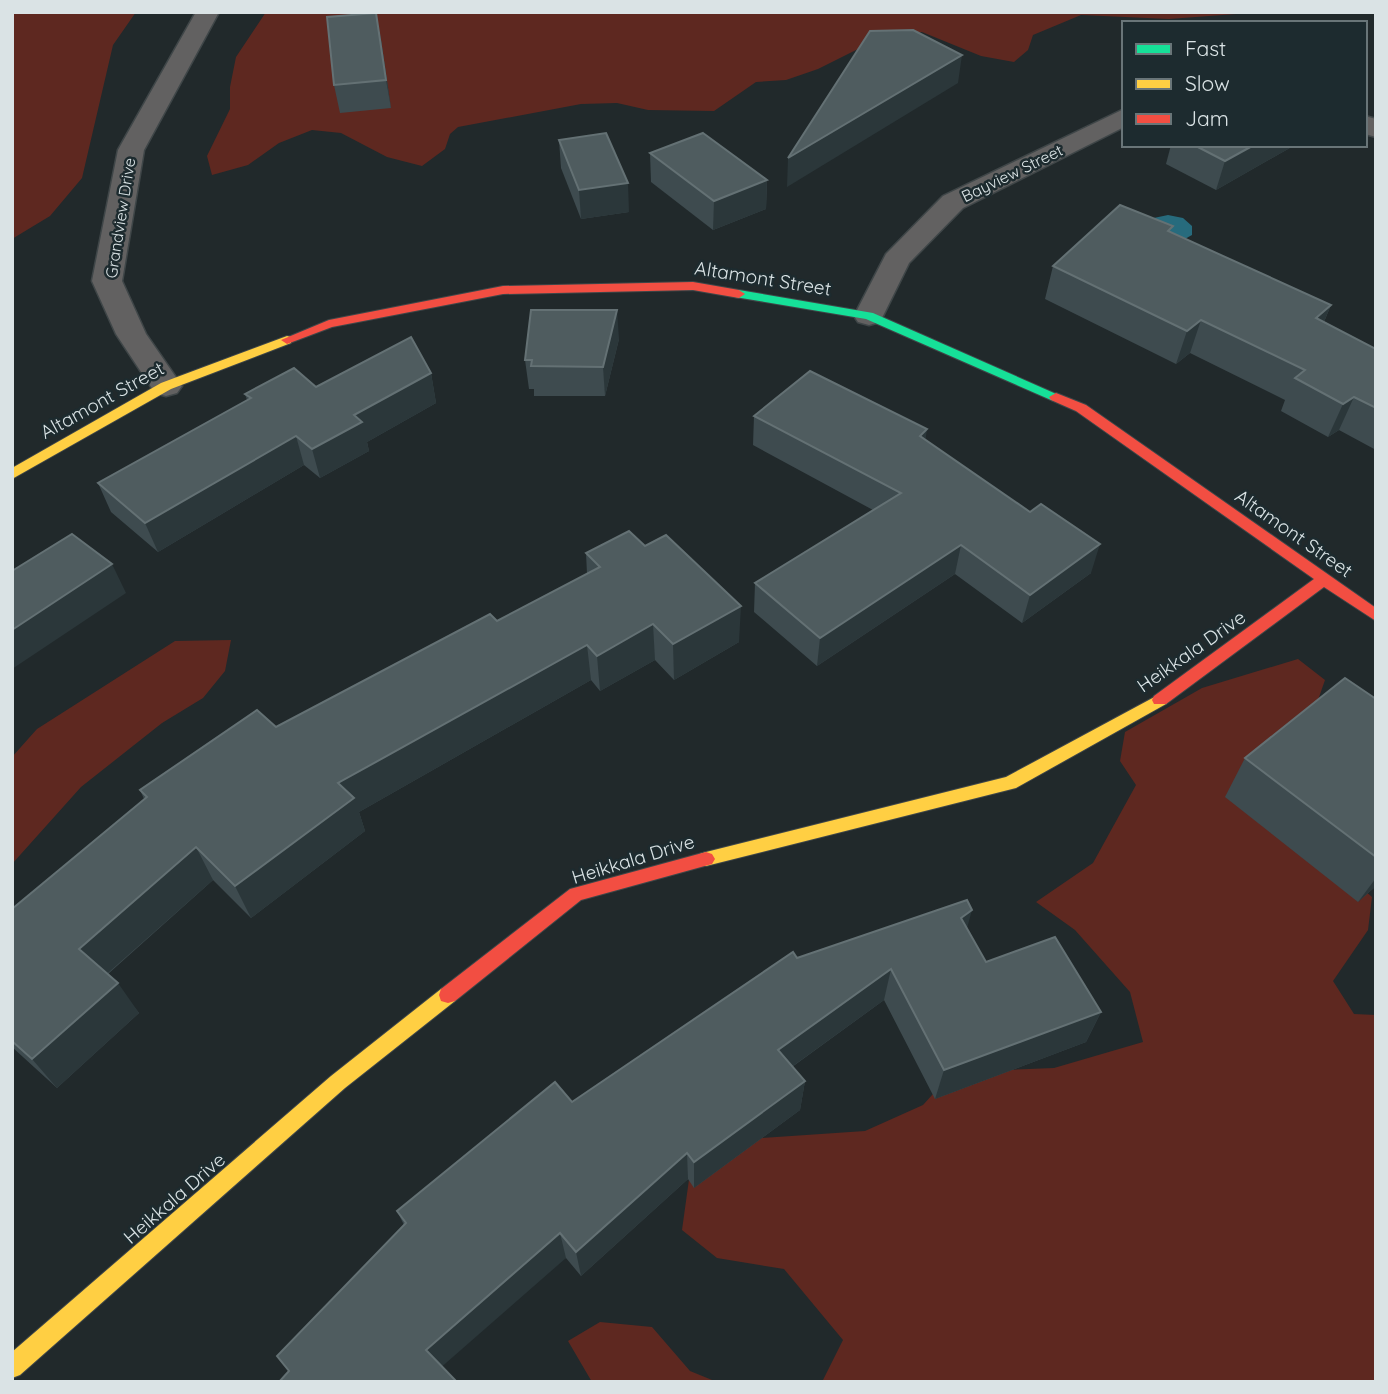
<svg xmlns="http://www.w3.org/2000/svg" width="1388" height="1394" font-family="Quicksand,sans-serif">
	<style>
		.green { fill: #5e2820 }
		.water { fill: #276b7d }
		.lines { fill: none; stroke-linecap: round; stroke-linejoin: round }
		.street-casing { stroke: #3f4648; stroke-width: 3 }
		.fast-casing { stroke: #3f4648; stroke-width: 2 }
		.slow-casing { stroke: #3f4648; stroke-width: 2 }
		.jam-casing { stroke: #3f4648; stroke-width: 2 }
		.street { fill: #626161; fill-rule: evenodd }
		.fast { fill: #16e098; fill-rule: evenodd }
		.slow { fill: #ffcf43; fill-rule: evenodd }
		.jam { fill: #f24e42; fill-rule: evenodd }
		.wall { fill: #3e4b4f }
		.shaded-wall { fill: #2b373a }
		.building { fill: #4f5c5f; stroke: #647174; stroke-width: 2 }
		.labels { text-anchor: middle; stroke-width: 5; stroke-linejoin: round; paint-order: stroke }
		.far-street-label { font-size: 16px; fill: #dae3e5; stroke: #1d2b2f }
		.street-label { font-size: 19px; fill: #dae3e5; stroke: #1d2b2f }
	</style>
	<rect width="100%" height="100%" fill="#21292b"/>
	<g class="green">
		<path d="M12 12H136L113 45 82 178 50 216 12 239Z"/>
		<path d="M266 12H1263L1169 19 1081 15 1033 35 1028 50 1014 62 981 56 922 32 882 37 818 69 786 80 756 82 714 111 648 110 617 103 581 104 458 127 450 134 445 149 422 166 387 157 341 133 312 130 279 143 248 165 212 175 207 156 230 109V87L236 57Z"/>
		<path d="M231 640 225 671 203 698 162 723 81 787 12 864V757L37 729 175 641Z"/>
		<path d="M1298 659 1325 680 1317 703 1333 862 1372 897 1368 930 1333 981 1354 1014 1376 1015V1382H822L843 1340 784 1269 717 1258 682 1230 691 1165 762 1138 865 1131 923 1105 953 1072 1054 1068 1143 1042 1130 992 1075 930 1036 902 1093 863 1136 785 1120 761 1125 732 1202 688Z"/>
		<path d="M600 1322 652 1327 690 1371 717 1382H592L568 1341Z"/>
	</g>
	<path class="water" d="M1168 215 1183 218 1192 226V235L1183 240 1149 219Z"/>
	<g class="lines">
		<g class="street-casing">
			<g id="street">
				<path d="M196 12H219L144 150 122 281 146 334 182 386 177 393 166 396 155 393 116 334 92 281 118 150Z"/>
				<path d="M1124 109V127L963 208 909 263 880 322 869 325 858 322 854 316 886 254 943 196Z"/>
				<path d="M1365 116 1376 119V137L1365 134Z"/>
			</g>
		</g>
		<g class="fast-casing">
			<path id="fast" d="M739 290 873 313 1063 397 1056 401 1051 400 866 319 735 297V291Z"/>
		</g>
		<g class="slow-casing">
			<g id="slow">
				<path d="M287 336 291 337V343L171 389 12 479V468L161 383Z"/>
				<path d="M1160 694 1166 696 1168 700 1166 704 1016 788 706 866 700 864 697 859 700 854 706 852 1006 777Z"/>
				<path d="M448 987 455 989 457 995 455 1001 345 1088 20 1375 12 1378V1352L331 1076 441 989Z"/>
			</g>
		</g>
		<g class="jam-casing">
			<g id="jam">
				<path d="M693 282 739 290 745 294 739 298 693 290 503 294 332 327 287 344 281 340 329 320 503 286Z"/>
				<path d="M1056 393 1086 405 1376 608V621L1324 587 1166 704H1154L1152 700 1154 696 1314 579 1076 411 1051 400 1049 397Z"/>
				<path d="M706 852 712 854 715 859 712 864 581 900 455 1001 448 1003 441 1001 439 995 441 989 570 889Z"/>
			</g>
		</g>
		<use href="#street" class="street"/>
		<use href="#fast" class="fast"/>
		<use href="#slow" class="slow"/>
		<use href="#jam" class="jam"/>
	</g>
	<g class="wall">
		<path d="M381 40 391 108 340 113 334 85Z"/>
		<path d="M559 140 629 212 581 219 561 168Z"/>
		<path d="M1171 145H1295L1216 190 1166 164Z"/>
		<path d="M650 153 767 180 766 209 713 230 651 182Z"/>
		<path d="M1171 232 1331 305 1324 322 1376 349V450L1339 430 1328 437 1281 411 1285 400 1190 353 1176 364 1045 299 1053 266Z"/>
		<path d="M619 339 605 396H534V389H529L525 360Z"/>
		<path d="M431 373 436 403 367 442 369 451 320 478 304 465 158 552 111 512 98 483 247 400 245 394 316 387Z"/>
		<path d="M754 416 926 440 1091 573 1022 623 955 574 817 666 754 612 755 583 873 510 753 445Z"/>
		<path d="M586 553 739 642 674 680 655 660 600 691 591 680 359 812 365 831 251 918 213 880 108 974 139 1013 57 1088 12 1047V909L144 799 140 790 276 727 497 621 587 574Z"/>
		<path d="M1376 699V886L1358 902 1225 797 1245 758Z"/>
		<path d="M967 929 986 962 1101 1012 1086 1042 935 1099 884 1000 792 1067 805 1081 800 1110 694 1188 688 1179 581 1276 566 1258 289 1371 404 1225 397 1211 572 1102 797 958Z"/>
	</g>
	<g class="shaded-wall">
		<path d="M376 13 381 40 391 108 386 80Z"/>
		<path d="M962 55 958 83 787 187 788 158Z"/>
		<path d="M1254 145H1295L1216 190 1225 161Z"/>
		<path d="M767 180 766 209 713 230 714 201Z"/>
		<path d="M628 183 629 212 581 219 579 190Z"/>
		<path d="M1331 305 1317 338 1316 318Z"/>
		<path d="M617 310 619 339 605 396 603 367Z"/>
		<path d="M1201 320 1190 353 1176 364 1187 331Z"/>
		<path d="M431 373 436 403 367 442 369 451 320 478 312 449 354 415Z"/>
		<path d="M1354 397 1339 430 1328 437 1343 404Z"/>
		<path d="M927 429 923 459 920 436Z"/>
		<path d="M296 436 304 465 158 552 145 523Z"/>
		<path d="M1100 544 1091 573 1022 623 1030 595Z"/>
		<path d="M961 545 955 574 817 666 820 638Z"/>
		<path d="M112 564 126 593 12 669V630Z"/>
		<path d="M741 606 739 642 674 680 673 644Z"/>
		<path d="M653 624 655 660 600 691 597 656Z"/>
		<path d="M587 645 591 680 359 812 365 831 251 918 235 886 338 783Z"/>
		<path d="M196 847 213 880 100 980 79 949Z"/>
		<path d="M1376 878V886L1358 902Z"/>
		<path d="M972 910 963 943 961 918Z"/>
		<path d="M891 969 884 1000 775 1079 778 1050Z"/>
		<path d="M118 983 139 1013 57 1088 32 1059Z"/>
		<path d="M1101 1012 1086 1042 935 1099 944 1070Z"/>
		<path d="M805 1081 800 1110 694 1188V1162Z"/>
		<path d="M687 1153 688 1179 581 1276 576 1252Z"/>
		<path d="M560 1233 566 1258 438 1370 426 1350Z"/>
	</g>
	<g class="building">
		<path d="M376 13 386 80 334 85 327 17Z"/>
		<path d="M913 30 962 55 788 158 870 31Z"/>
		<path d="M606 133 628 183 579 190 559 140Z"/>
		<path d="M703 133 767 180 714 201 650 153Z"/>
		<path d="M1194 145H1254L1225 161Z"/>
		<path d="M1120 205 1173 226 1168 231 1331 305 1316 318 1376 349V408L1354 397 1343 404 1295 378 1305 370 1201 320 1187 331 1053 266Z"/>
		<path d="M531 310H617L603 367 531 366 532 360H525Z"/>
		<path d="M411 337 431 373 354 415 362 422 312 449 296 436 145 523 98 483 251 398 245 394 294 368 316 387Z"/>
		<path d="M810 371 927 429 920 436 1030 512 1041 504 1100 544 1030 595 961 545 820 638 755 583 901 493 754 416Z"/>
		<path d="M629 531 645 546 666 535 741 606 673 644 653 624 597 656 587 645 338 783 354 798 235 886 196 847 79 949 118 983 32 1059 12 1041V909L147 797 140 790 257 710 276 727 490 614 497 621 600 567 586 553Z"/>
		<path d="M72 534 112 564 12 630V571Z"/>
		<path d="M1345 678 1376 699V857L1245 758Z"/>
		<path d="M967 900 972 910 961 918 986 962 1055 937 1101 1012 944 1070 891 969 778 1050 805 1081 694 1162 687 1153 576 1252 560 1233 426 1350 457 1382H279L289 1371 277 1356 406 1223 397 1211 555 1082 572 1102 793 952 797 958Z"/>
	</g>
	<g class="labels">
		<g class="far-street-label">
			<text transform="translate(1012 173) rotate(-26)" y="6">Bayview Street</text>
			<text transform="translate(120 218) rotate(-81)" y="6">Grandview Drive</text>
		</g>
		<g class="street-label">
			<text transform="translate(763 278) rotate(9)" y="7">Altamont Street</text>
			<text transform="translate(102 400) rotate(-29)" y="7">Altamont Street</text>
			<text transform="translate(1294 533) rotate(35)" y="7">Altamont Street</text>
			<text transform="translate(1191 651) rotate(-35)" y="7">Heikkala Drive</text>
			<text transform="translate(633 859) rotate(-17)" y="7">Heikkala Drive</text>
			<text transform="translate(174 1198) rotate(-41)" y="7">Heikkala Drive</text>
		</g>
	</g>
	<rect width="1388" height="1394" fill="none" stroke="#dae3e5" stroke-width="28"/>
	<rect x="1122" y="21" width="245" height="126" fill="#1d2b2f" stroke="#697578" stroke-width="2"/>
	<rect x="1136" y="44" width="35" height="10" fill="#16e098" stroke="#697578" stroke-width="2"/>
	<text x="1185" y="56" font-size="21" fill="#dae3e5">Fast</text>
	<rect x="1136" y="79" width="35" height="10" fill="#ffcf43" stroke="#697578" stroke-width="2"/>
	<text x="1185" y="91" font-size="21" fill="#dae3e5">Slow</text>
	<rect x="1136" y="114" width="35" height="10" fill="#f24e42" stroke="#697578" stroke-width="2"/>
	<text x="1185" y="126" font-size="21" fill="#dae3e5">Jam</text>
</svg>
